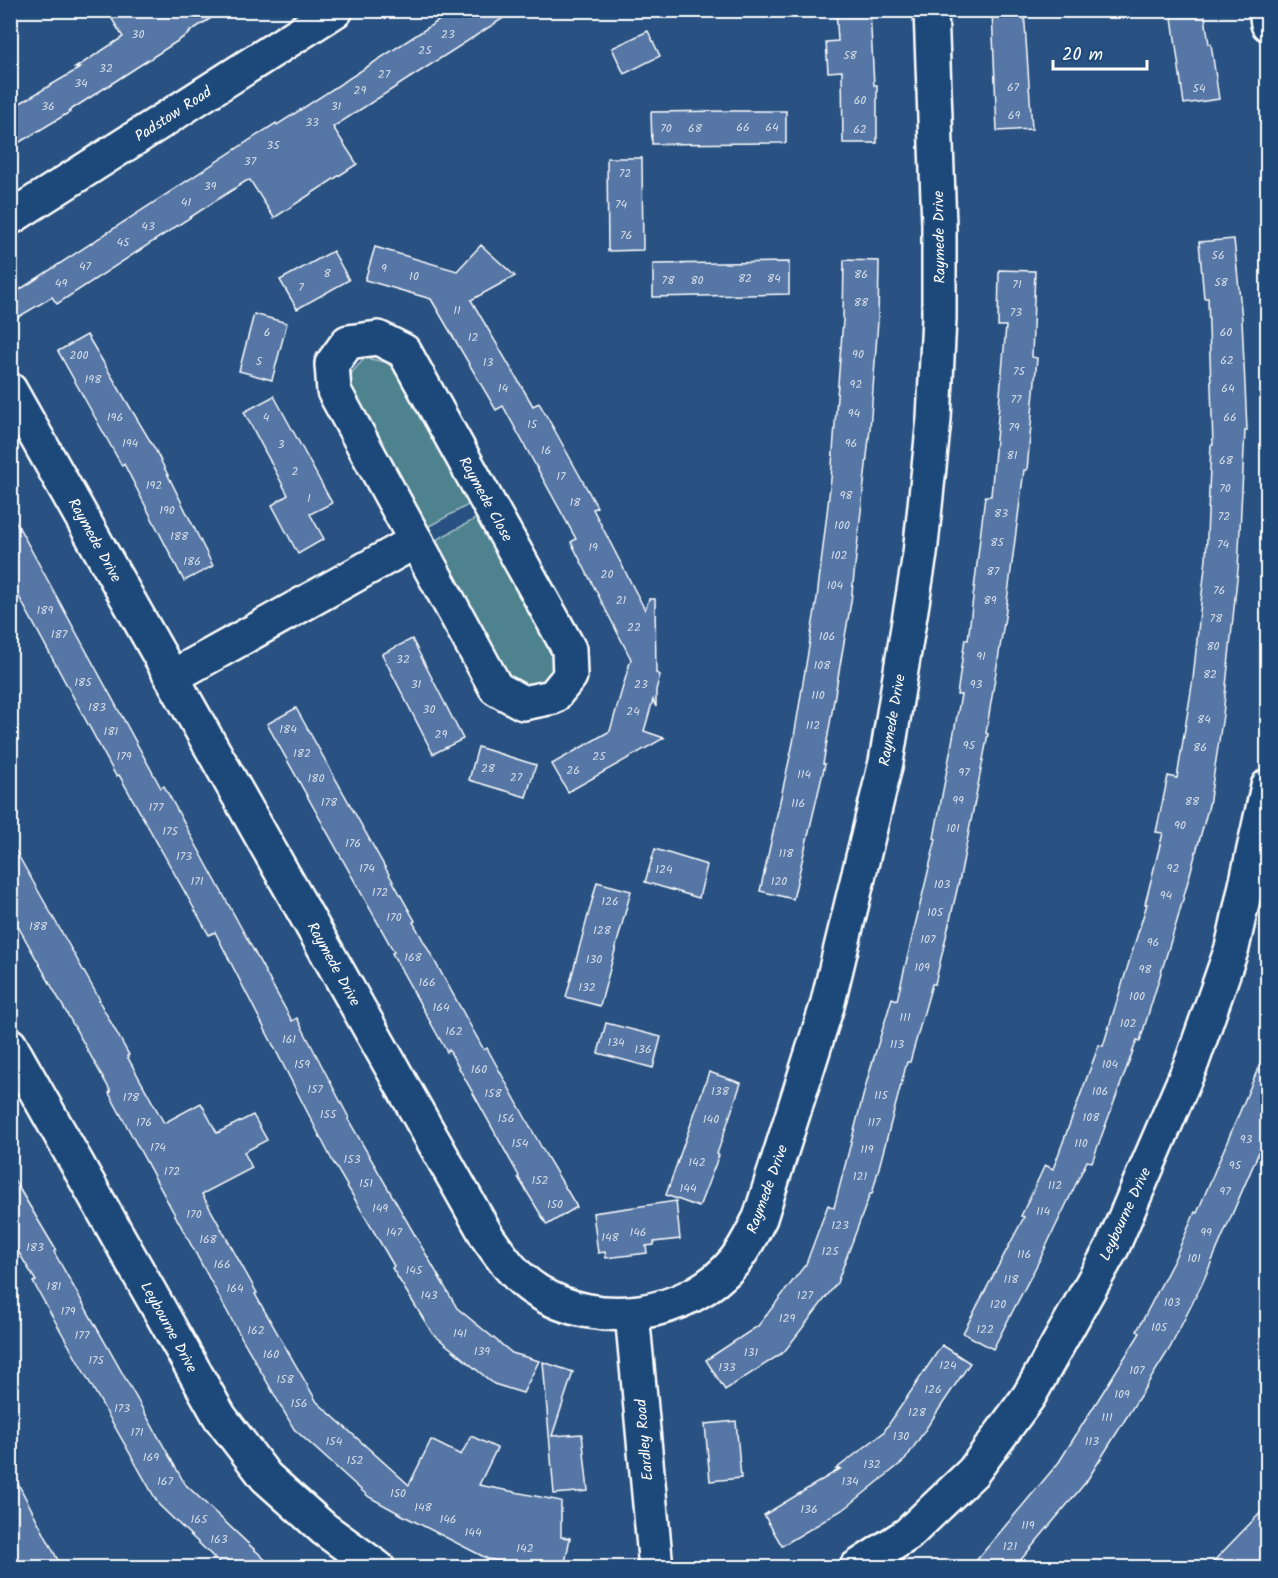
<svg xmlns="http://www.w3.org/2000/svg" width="1278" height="1578" font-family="Kalam,sans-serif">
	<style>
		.green { fill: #4f828f; stroke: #a7c0c7; stroke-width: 1.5 }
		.building { fill: #5676a5; stroke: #fff; stroke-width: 1.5 }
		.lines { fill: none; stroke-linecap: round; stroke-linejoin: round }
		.street-casing { stroke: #fff; stroke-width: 38 }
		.street { stroke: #1f4a7a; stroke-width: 33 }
		.labels { text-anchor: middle; stroke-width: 4.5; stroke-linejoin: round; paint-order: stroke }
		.number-label { font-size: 12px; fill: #d5dde8 }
		.street-label { font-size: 15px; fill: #fff; stroke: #1f4a7a }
	</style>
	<rect width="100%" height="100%" fill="#295282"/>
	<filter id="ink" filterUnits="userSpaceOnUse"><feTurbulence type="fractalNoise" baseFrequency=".0167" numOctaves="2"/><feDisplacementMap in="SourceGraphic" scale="12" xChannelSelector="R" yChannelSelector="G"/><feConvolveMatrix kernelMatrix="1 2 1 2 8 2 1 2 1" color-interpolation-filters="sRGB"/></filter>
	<g filter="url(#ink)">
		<g class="green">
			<path d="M365 358 386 362 408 382 470 504 424 529 349 391 352 372Z"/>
			<path d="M477 518 558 666 539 685 517 688 505 678 432 542Z"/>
		</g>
		<g class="building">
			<path d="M125 10H224L189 32 190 33 69 111 70 112 10 148V109L80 68H75L123 37 112 19Z"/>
			<path d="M455 10H516L333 127 357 164 274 218 250 180 246 181 57 304 52 297 10 322V296L276 123 277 125Z"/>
			<path d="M836 10H870L874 85H877V143H843L842 71 828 72 826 42 838 41Z"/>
			<path d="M992 10H1024L1032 129 997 131Z"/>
			<path d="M1171 10H1204L1209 44H1211L1219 99 1184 104Z"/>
			<path d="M648 31 660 56 624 74 612 48Z"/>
			<path d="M728 111H786V143L652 144 651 112Z"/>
			<path d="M607 158H642L643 250 608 251Z"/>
			<path d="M1234 239 1242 319 1247 430H1245L1238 569 1223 715 1209 805 1177 921 1140 1041 1137 1040 1092 1162 1087 1161 1040 1259 993 1349 963 1333 1024 1217 1021 1216 1045 1165 1053 1169 1099 1045 1103 1046 1147 904H1145L1163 833 1156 832 1168 776 1177 778 1193 679 1201 602 1206 559 1211 445H1213L1208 298H1204L1199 242Z"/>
			<path d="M481 245 515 276 471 300 533 406 539 403 554 429 597 507 593 509 645 610 649 599H655L656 673 660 675 656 690V707L653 700 644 731 664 738 568 792 552 764 610 731 631 659 571 542 576 539 503 406 496 410 431 299 365 280 375 247 457 271Z"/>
			<path d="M333 251 349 280 297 309 280 280Z"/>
			<path d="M844 260 879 261 878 321 870 429 851 602 823 764H825L793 899 760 891 793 743 817 598 831 479 837 397 843 320Z"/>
			<path d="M789 262V294L653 297V264Z"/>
			<path d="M999 270 1035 271 1032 357 1037 358 1027 470H1024L1005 617 986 733 988 734 960 877 935 984H932L910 1062H907L872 1194H870L837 1283 784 1352 725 1390 706 1360 758 1326 806 1264 828 1205 834 1208 868 1077 892 998 897 1000 936 839 934 838 961 695H957L965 639 968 640 985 496H991L1006 326H998Z"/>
			<path d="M254 314 287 323 272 380 239 371Z"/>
			<path d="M87 335 155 449 213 566 184 581 124 464 122 466 107 439 58 351Z"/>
			<path d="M274 396 332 503 310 514 324 539 298 554 272 505 288 495 244 412Z"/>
			<path d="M10 511 161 788 164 786 292 1021 297 1018 349 1118 348 1119 457 1308 512 1353 539 1361 523 1393 494 1384 432 1333 392 1268 394 1266 333 1162 215 932 209 935 119 775 116 776 10 580Z"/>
			<path d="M412 639 463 739 433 754 382 654Z"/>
			<path d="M296 708 415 921 413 922 484 1050 487 1048 544 1152 577 1207 547 1225 518 1177 519 1176 449 1050 447 1052 433 1027 392 953 394 952 267 724Z"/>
			<path d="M478 747 536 765 526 797 469 780Z"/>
			<path d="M10 841 100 1000 99 1001 129 1055 127 1056 164 1123 201 1103 217 1133 253 1115 267 1140 244 1152 252 1168 202 1194 257 1293 255 1294 317 1402 409 1485 431 1440 461 1455 471 1436 497 1448 479 1485 561 1501V1537L570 1538 564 1568H534L488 1559 402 1515 369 1497 294 1429 235 1326 109 1093 111 1092 10 912Z"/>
			<path d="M655 849 707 865 699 898 645 882Z"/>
			<path d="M597 882 631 891 600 1006 566 997Z"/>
			<path d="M606 1023 661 1037 653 1068 598 1053Z"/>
			<path d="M1268 1045V1131L1202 1284 1170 1348 1086 1482 1014 1568H970L1059 1462 1140 1333 1137 1331 1174 1260 1195 1212 1197 1213Z"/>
			<path d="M709 1072 741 1083 717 1154 719 1155 699 1207 666 1195Z"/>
			<path d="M10 1173 56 1250 54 1252 185 1484 274 1568H225L159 1505 33 1282 36 1281 10 1238Z"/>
			<path d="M676 1201 680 1239 654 1242V1245L646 1246 647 1253 606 1258 605 1252 598 1253 593 1213Z"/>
			<path d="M942 1345 970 1363 905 1460 847 1507 782 1546 764 1515 840 1469H836L883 1433Z"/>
			<path d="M543 1362 573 1372 552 1436 582 1434 588 1491 554 1494Z"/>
			<path d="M736 1421 741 1478 710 1481 705 1424Z"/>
			<path d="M10 1468 62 1568H23L10 1543Z"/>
			<path d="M1268 1505V1553L1254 1568H1207Z"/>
		</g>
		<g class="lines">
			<g class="street-casing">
				<g id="street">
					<path d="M1266 10 1268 24"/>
					<path d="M10 218 336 10"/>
					<path d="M378 338 404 351 569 649 570 676 553 697 523 703 496 688 334 391 332 364 348 342Z"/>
					<path d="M10 390 488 1238C502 1258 516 1278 537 1291 597 1330 688 1317 734 1262 745 1249 752 1233 760 1218L827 1006 886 762 920 554 934 419 939 318V225L931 10"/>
					<path d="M172 677 416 541"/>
					<path d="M10 1045 220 1417 266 1477 324 1529 378 1568"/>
					<path d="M632 1313 656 1568"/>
					<path d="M856 1568 908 1534 973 1472 1029 1396 1112 1248 1192 1062 1232 948 1268 786"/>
				</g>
			</g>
			<use href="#street" class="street"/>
		</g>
	</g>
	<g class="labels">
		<g class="number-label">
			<text x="138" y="38">30</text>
			<text x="448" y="38">23</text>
			<text x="425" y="54">25</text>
			<text x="850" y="59">58</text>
			<text x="106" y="72">32</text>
			<text x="384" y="78">27</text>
			<text x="81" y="87">34</text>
			<text x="1013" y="91">67</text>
			<text x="1199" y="92">54</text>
			<text x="360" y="94">29</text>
			<text x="860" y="104">60</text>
			<text x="48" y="110">36</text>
			<text x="336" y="110">31</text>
			<text x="1014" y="119">69</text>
			<text x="312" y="126">33</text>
			<text x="743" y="131">66</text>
			<text x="772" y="131">64</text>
			<text x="666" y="132">70</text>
			<text x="695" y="132">68</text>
			<text x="860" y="133">62</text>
			<text x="273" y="149">35</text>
			<text x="250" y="165">37</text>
			<text x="625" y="177">72</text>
			<text x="210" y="190">39</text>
			<text x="186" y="206">41</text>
			<text x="621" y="208">74</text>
			<text x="148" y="230">43</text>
			<text x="626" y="239">76</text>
			<text x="123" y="246">45</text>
			<text x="1218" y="259">56</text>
			<text x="85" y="270">47</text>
			<text x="384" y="272">9</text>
			<text x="327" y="277">8</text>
			<text x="861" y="278">86</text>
			<text x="414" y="280">10</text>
			<text x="745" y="282">82</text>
			<text x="774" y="282">84</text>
			<text x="668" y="284">78</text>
			<text x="697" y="284">80</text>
			<text x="1221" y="286">58</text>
			<text x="61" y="287">49</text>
			<text x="1017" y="288">71</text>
			<text x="301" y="291">7</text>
			<text x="861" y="306">88</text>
			<text x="457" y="314">11</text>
			<text x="1016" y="316">73</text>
			<text x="267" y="336">6</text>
			<text x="1226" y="336">60</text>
			<text x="473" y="341">12</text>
			<text x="858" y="358">90</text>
			<text x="79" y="359">200</text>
			<text x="1227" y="364">62</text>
			<text x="259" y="365">5</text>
			<text x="488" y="366">13</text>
			<text x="1019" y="375">75</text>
			<text x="93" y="383">198</text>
			<text x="856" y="388">92</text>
			<text x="503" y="392">14</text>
			<text x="1228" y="392">64</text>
			<text x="1016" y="403">77</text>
			<text x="854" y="417">94</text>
			<text x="115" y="421">196</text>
			<text x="266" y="421">4</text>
			<text x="1230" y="421">66</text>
			<text x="532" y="428">15</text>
			<text x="1014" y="431">79</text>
			<text x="130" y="447">194</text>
			<text x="851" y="447">96</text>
			<text x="281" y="448">3</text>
			<text x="546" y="454">16</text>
			<text x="1012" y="459">81</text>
			<text x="1226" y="464">68</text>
			<text x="295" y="475">2</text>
			<text x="561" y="480">17</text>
			<text x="154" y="489">192</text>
			<text x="1225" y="492">70</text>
			<text x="846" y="499">98</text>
			<text x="309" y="502">1</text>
			<text x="575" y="506">18</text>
			<text x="167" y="514">190</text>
			<text x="1001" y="517">83</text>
			<text x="1224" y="520">72</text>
			<text x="842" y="529">100</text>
			<text x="179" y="540">188</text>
			<text x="997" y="546">85</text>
			<text x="1223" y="548">74</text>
			<text x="593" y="551">19</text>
			<text x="839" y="559">102</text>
			<text x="192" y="565">186</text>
			<text x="993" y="575">87</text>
			<text x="607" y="578">20</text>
			<text x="835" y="589">104</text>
			<text x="1219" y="594">76</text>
			<text x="621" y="604">21</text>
			<text x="990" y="604">89</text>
			<text x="45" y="614">189</text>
			<text x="1216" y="622">78</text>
			<text x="634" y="631">22</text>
			<text x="59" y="638">187</text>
			<text x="827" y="640">106</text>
			<text x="1213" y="650">80</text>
			<text x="981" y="660">91</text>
			<text x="403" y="663">32</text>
			<text x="822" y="669">108</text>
			<text x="1210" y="678">82</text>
			<text x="83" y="686">185</text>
			<text x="416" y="688">31</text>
			<text x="641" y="688">23</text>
			<text x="976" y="688">93</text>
			<text x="818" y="699">110</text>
			<text x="97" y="711">183</text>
			<text x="429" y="713">30</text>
			<text x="633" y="715">24</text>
			<text x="1204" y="723">84</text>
			<text x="813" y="729">112</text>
			<text x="288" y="733">184</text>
			<text x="111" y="735">181</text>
			<text x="441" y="738">29</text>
			<text x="969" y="749">95</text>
			<text x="1200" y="751">86</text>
			<text x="302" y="757">182</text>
			<text x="124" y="760">179</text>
			<text x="599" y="760">25</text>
			<text x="488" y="772">28</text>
			<text x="573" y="774">26</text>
			<text x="964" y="776">97</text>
			<text x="804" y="778">114</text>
			<text x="516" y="781">27</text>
			<text x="316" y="782">180</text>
			<text x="958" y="804">99</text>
			<text x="1192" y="805">88</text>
			<text x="329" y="806">178</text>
			<text x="798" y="807">116</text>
			<text x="156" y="811">177</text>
			<text x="1180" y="829">90</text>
			<text x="953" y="832">101</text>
			<text x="170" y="835">175</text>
			<text x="353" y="847">176</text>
			<text x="786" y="857">118</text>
			<text x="184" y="860">173</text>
			<text x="367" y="872">174</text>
			<text x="1173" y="872">92</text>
			<text x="664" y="873">124</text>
			<text x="197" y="885">171</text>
			<text x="779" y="885">120</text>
			<text x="942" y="888">103</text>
			<text x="380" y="896">172</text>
			<text x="1166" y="899">94</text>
			<text x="610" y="905">126</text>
			<text x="935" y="916">105</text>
			<text x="394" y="921">170</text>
			<text x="38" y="930">188</text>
			<text x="602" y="934">128</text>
			<text x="928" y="943">107</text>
			<text x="1153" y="946">96</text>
			<text x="413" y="961">168</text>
			<text x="594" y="963">130</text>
			<text x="922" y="971">109</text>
			<text x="1145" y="973">98</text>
			<text x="427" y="986">166</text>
			<text x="587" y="991">132</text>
			<text x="1137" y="1000">100</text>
			<text x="441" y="1011">164</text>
			<text x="905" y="1021">111</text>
			<text x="1128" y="1027">102</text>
			<text x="454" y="1035">162</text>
			<text x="289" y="1043">161</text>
			<text x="616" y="1046">134</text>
			<text x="897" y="1048">113</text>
			<text x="643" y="1053">136</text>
			<text x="302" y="1068">159</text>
			<text x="1110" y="1068">104</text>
			<text x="479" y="1073">160</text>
			<text x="315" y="1093">157</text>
			<text x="720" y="1095">138</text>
			<text x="1100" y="1095">106</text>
			<text x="493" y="1097">158</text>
			<text x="881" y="1099">115</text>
			<text x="131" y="1101">178</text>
			<text x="328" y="1118">155</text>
			<text x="1091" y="1121">108</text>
			<text x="506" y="1122">156</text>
			<text x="711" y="1123">140</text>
			<text x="144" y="1126">176</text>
			<text x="874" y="1126">117</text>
			<text x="1246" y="1143">93</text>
			<text x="520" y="1147">154</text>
			<text x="1081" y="1147">110</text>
			<text x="158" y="1151">174</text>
			<text x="867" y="1153">119</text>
			<text x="352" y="1163">153</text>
			<text x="697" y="1166">142</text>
			<text x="1235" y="1169">95</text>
			<text x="172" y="1175">172</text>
			<text x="860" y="1180">121</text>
			<text x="540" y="1184">152</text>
			<text x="366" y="1187">151</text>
			<text x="1055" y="1189">112</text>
			<text x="688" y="1192">144</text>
			<text x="1225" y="1195">97</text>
			<text x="555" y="1208">150</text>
			<text x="380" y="1212">149</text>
			<text x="1043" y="1215">114</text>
			<text x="194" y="1218">170</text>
			<text x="840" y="1229">123</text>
			<text x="394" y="1236">147</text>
			<text x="638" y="1236">146</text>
			<text x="1206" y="1236">99</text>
			<text x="610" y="1241">148</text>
			<text x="208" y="1243">168</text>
			<text x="35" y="1251">183</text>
			<text x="830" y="1255">125</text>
			<text x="1024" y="1258">116</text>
			<text x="1194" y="1262">101</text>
			<text x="222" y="1268">166</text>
			<text x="414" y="1274">145</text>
			<text x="1011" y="1283">118</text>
			<text x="54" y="1290">181</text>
			<text x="235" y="1292">164</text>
			<text x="429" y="1299">143</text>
			<text x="805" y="1299">127</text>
			<text x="1172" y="1306">103</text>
			<text x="998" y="1308">120</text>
			<text x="68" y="1315">179</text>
			<text x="787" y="1322">129</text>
			<text x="1159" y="1331">105</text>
			<text x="985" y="1333">122</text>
			<text x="256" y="1334">162</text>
			<text x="460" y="1337">141</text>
			<text x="82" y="1339">177</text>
			<text x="482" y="1355">139</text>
			<text x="751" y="1356">131</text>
			<text x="271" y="1358">160</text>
			<text x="96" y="1364">175</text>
			<text x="948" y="1369">124</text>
			<text x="727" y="1371">133</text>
			<text x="1137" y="1374">107</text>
			<text x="285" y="1383">158</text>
			<text x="933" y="1393">126</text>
			<text x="1122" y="1398">109</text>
			<text x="299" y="1407">156</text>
			<text x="122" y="1412">173</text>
			<text x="917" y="1416">128</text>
			<text x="1107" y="1421">111</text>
			<text x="137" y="1436">171</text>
			<text x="901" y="1440">130</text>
			<text x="334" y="1445">154</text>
			<text x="1092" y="1445">113</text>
			<text x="151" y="1461">169</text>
			<text x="355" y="1464">152</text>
			<text x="872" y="1468">132</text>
			<text x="165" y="1485">167</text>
			<text x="850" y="1485">134</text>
			<text x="398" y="1497">150</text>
			<text x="423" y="1511">148</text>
			<text x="809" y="1513">136</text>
			<text x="199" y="1523">165</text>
			<text x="448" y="1523">146</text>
			<text x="1028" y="1529">119</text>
			<text x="473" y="1536">144</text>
			<text x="219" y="1543">163</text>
			<text x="1010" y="1550">121</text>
			<text x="525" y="1552">142</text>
		</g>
		<g class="street-label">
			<text transform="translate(173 114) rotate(-33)" y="5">Padstow Road</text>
			<text transform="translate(939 237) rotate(-91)" y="5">Raymede Drive</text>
			<text transform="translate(486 499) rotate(61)" y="5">Raymede Close</text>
			<text transform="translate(95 540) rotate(61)" y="5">Raymede Drive</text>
			<text transform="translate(892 720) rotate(-80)" y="5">Raymede Drive</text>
			<text transform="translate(334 964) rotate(61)" y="5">Raymede Drive</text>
			<text transform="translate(767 1189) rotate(-70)" y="5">Raymede Drive</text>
			<text transform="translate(1125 1214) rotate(-65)" y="5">Leybourne Drive</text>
			<text transform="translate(169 1327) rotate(61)" y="5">Leybourne Drive</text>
			<text transform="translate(644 1440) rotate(-95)" y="5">Eardley Road</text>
		</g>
	</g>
	<rect width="1278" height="1578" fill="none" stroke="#1f4a7a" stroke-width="36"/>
	<rect x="18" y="18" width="1242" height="1542" fill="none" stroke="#fff" stroke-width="2" filter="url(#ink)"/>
	<path d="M1053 60v9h94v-9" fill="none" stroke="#ffffff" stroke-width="3"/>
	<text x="1062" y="60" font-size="18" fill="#ffffff" stroke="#1f4a7a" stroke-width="4.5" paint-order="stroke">20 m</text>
</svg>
